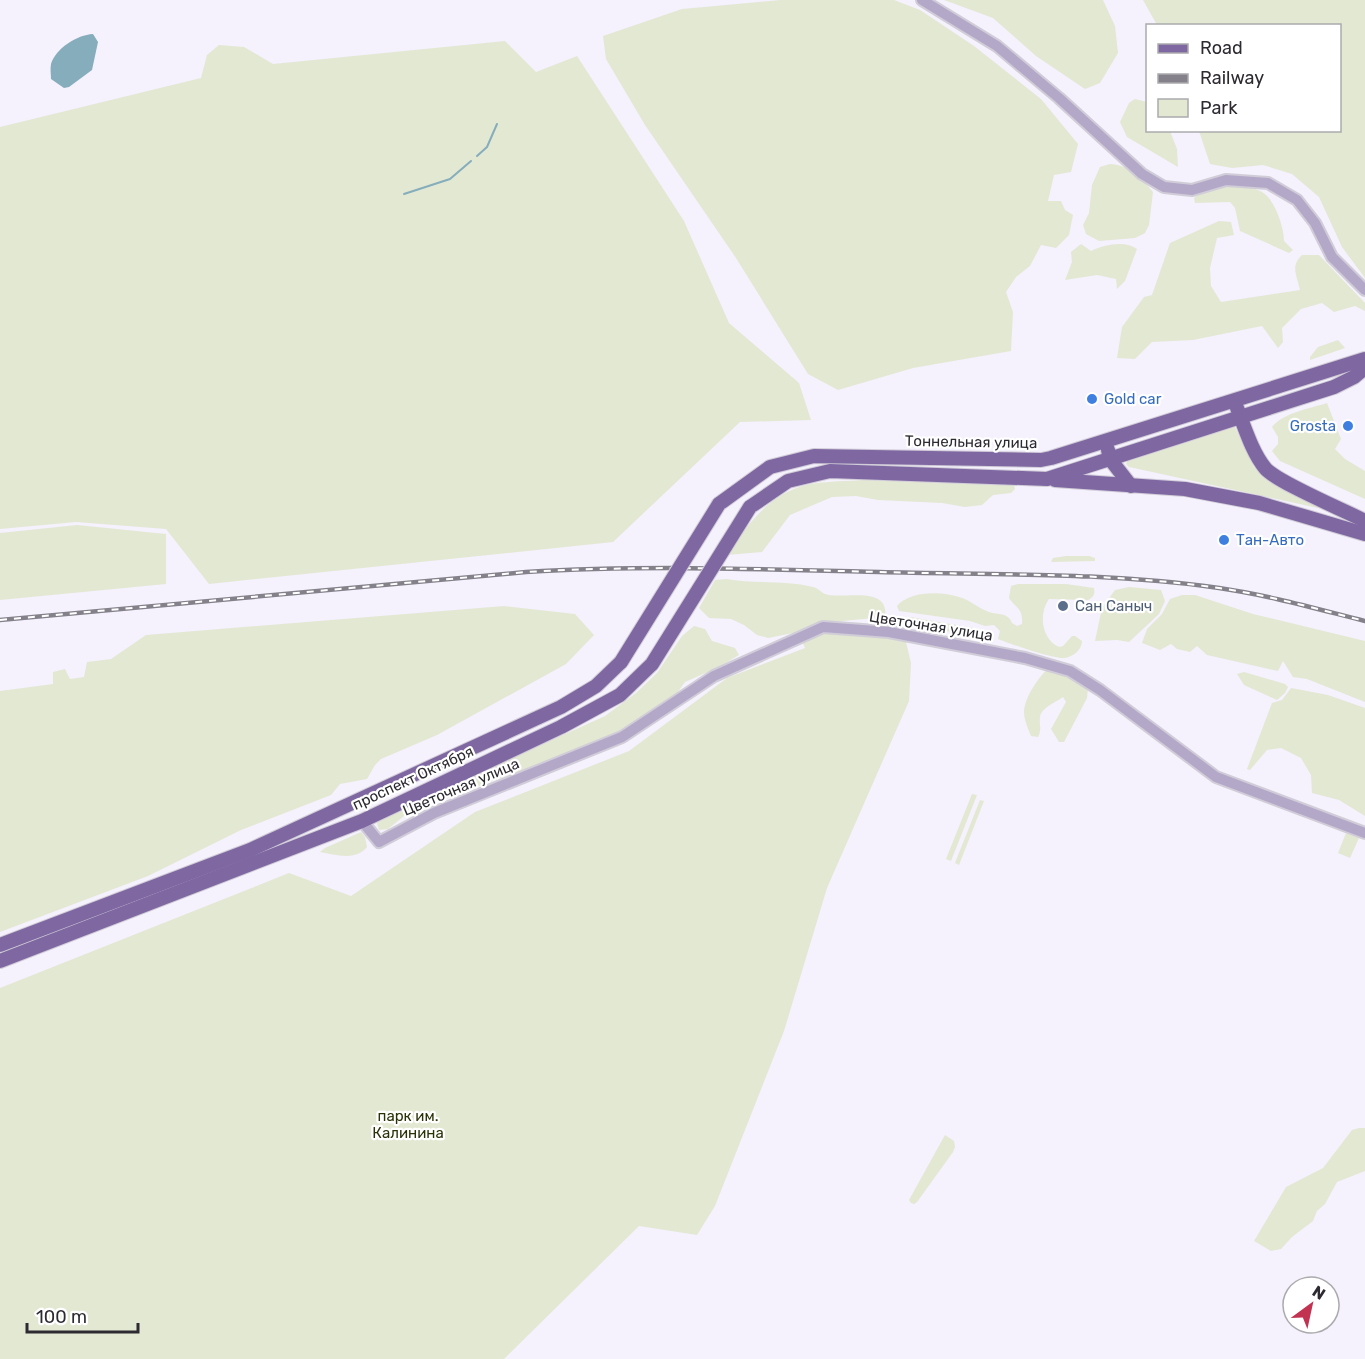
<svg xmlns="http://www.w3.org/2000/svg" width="1365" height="1359" font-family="Rubik,sans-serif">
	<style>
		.green { fill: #e3e8d3 }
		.water { fill: #85adbb }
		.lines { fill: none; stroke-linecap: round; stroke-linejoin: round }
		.stream { stroke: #85adbb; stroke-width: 2 }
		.minor-casing { stroke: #d1cdd8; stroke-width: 14 }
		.major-casing { stroke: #d1cdd8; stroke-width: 16 }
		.minor { stroke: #b4a8c9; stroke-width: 10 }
		.major { stroke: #7f68a2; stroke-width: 14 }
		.rail-casing { stroke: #84818a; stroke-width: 4.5 }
		.rail { stroke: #fff; stroke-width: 2; stroke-dasharray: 7; stroke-linecap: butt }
		.major-bridge-casing { stroke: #d1cdd8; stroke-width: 16; stroke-linecap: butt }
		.major-bridge { stroke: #7f68a2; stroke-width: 14 }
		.shop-dot { fill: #3f7fe0; stroke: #fff; stroke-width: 2 }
		.service-dot { fill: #5c6f8a; stroke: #fff; stroke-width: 2 }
		.labels { text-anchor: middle; stroke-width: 4.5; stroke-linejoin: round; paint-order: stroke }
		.shop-label { font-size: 15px; fill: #366cbe; stroke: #fff; text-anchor: start }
		.street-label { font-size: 15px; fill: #2d2a31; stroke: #fff }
		.service-label { font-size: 15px; fill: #4e5e75; stroke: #fff; text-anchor: start }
		.park-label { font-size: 15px; fill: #2a3208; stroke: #fff }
	</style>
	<rect width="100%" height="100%" fill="#f5f1fd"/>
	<g class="green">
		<path d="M780 0H894L920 10 974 46 1041 99 1078 144 1071 172 1054 175 1048 201H1061L1065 210 1073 215 1069 235 1056 248 1041 245 1030 266 1016 277 1006 292 1013 312 1011 351 913 368 838 390 808 374 736 258 645 125 606 59 603 36 682 9Z"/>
		<path d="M944 0H1103L1115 26 1118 53 1100 83 1085 89 1036 56 993 18Z"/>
		<path d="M1143 0H1365V278L1342 247 1319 197 1292 174 1263 165 1232 168 1210 164 1199 131 1340 130V26L1157 25Z"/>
		<path d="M505 41 536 72 577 56 684 221 729 323 799 383 811 420 740 422 613 542 209 584 166 529 76 522 0 529V127L201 78 207 55 219 45 244 47 273 64Z"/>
		<path d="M1135 99 1147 102 1148 130 1170 131 1177 149 1178 167 1127 137 1120 122 1129 103Z"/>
		<path d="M1110 164C1127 164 1142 178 1153 192L1149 225 1145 233 1135 238 1099 241 1086 234 1083 225 1089 213 1092 185 1100 167Z"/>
		<path d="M1248 187C1254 189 1261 190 1266 195 1276 204 1284 228 1284 241L1293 250 1289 253 1240 231 1235 208 1230 202 1195 203 1194 198C1205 186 1232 186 1248 187Z"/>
		<path d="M1219 221 1231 222 1234 235 1217 238 1210 268 1211 286 1221 302 1300 290C1297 276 1290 266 1302 255H1319L1365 303V311L1355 306 1334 312 1322 303 1301 309 1282 328 1283 342 1278 348 1262 326 1193 340 1152 342 1135 359 1117 358 1122 327 1144 297 1152 295 1170 243Z"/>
		<path d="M1081 244 1091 251C1104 245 1125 240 1137 249L1125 281 1117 289 1116 279 1097 275 1065 280 1072 262 1071 252Z"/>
		<path d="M1338 340 1345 348 1310 360V357L1318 347Z"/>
		<path d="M1327 403 1341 439 1335 449 1345 459 1365 471V499L1280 461 1272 451 1278 444V437L1272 427C1283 413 1311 408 1327 403Z"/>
		<path d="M1234 425 1254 467 1263 475 1328 507 1327 510 1129 467 1126 464 1128 460Z"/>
		<path d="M864 480 1014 485 1015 489 1011 493 993 495 982 505 965 507 942 503 878 500 856 496 832 497 790 515 762 552 727 555C744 529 764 501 794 489 815 480 842 482 864 480Z"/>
		<path d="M77 525 166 534V584L0 600V533Z"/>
		<path d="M1066 556H1089L1095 558V561L1051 562 1053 558Z"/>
		<path d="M726 579C754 584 785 580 813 587 818 588 821 592 825 594 841 600 890 584 885 617L821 623 798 632 768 638 757 635 744 625 731 619 709 618 699 608 715 580Z"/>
		<path d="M1018 584H1066L1094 588C1095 594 1094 597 1088 600L1049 599C1038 614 1042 640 1059 647L1063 646 1072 636H1075L1082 641C1082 650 1072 658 1063 658 1050 658 1011 644 998 639L1000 631 994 625 985 626 970 621 899 611 897 606C909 591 941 591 959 597 970 600 978 608 989 612 998 615 1008 612 1012 623L1017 626 1022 624C1023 607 1016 609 1009 598L1011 586Z"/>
		<path d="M1129 587 1161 590 1165 601 1159 614 1129 642 1117 640 1095 641 1102 608 1115 590Z"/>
		<path d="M1182 595H1195L1253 614 1365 641V702L1307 679 1293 677 1283 661 1278 671 1207 655 1197 646 1190 652 1177 649 1171 644 1160 650 1142 643 1147 629 1162 614 1170 599Z"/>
		<path d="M504 606 575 614 594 635 566 664 437 735 381 759 375 765 367 779 340 784 331 795 241 830 148 876 0 932V691L53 684V672L65 669 70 679 84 677 87 662 111 659 146 635Z"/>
		<path d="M910 617 979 629 982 634 980 637 906 624 905 620Z"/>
		<path d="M694 626 705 629 712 641 735 648 739 655 719 667 685 682 675 696 625 731 422 808 415 807 388 829 379 830 377 823 415 802 605 716 636 693 657 673 682 636Z"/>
		<path d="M826 631 905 638 911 663 909 701 827 888 784 1031 715 1206 697 1235 639 1226 504 1359H0V988L289 873 351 896 475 812 629 751 727 678 805 648 802 641Z"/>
		<path d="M1048 668 1071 675 1088 688 1087 698 1064 742H1059L1051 729 1066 702 1063 697C1056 702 1041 708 1040 717 1039 725 1042 729 1038 737L1031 736C1028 728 1024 720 1024 712 1025 696 1038 679 1048 668Z"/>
		<path d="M1244 672 1285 684 1288 687 1285 693 1277 700 1244 685 1237 674Z"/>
		<path d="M1291 688 1328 695 1365 708V816L1339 800 1312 793 1311 775 1301 758 1281 748 1267 750 1250 770 1247 769 1272 703 1282 700Z"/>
		<path d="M972 794 977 795 951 861 946 859Z"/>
		<path d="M980 800 984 801 959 865 955 863Z"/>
		<path d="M361 832 365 837 367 847C356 861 336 855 320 852L325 848Z"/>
		<path d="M1346 833 1359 838 1350 858 1338 853Z"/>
		<path d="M1359 1128H1365V1171L1337 1182 1325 1204 1317 1211 1313 1221 1292 1237 1281 1249 1271 1251 1254 1241 1286 1187 1323 1168 1352 1130Z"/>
		<path d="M945 1135 954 1141 955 1147 953 1152 917 1202 914 1204 911 1203 909 1200Z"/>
	</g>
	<path class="water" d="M93 34 98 42 92 70 69 87 64 88 51 79C51 75 50 69 51 64 56 48 77 35 93 34Z"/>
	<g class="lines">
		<g class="stream">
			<path d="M477 156 487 147 497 124"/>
			<path d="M404 194 450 179 471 161"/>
		</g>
		<g class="minor-casing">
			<g id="minor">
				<path d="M922 0 997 46 1059 98 1142 174 1164 187 1192 190 1226 180 1268 183 1297 200 1315 223 1332 257 1365 290"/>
				<path d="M362 821 379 842 434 813 622 737 714 676 823 627 889 632 1025 658 1070 671 1100 690 1216 777 1365 833"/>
			</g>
		</g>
		<g class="major-casing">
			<g id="major">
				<path d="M1237 408C1245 428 1252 452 1265 468 1276 482 1346 511 1365 521"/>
				<path d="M1108 450 1110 459 1131 486"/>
				<path d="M1055 480 1185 489 1259 503 1365 534"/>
				<path d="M719 504 770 467 814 456 1041 460 1051 458 1365 359"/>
				<path d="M750 507 788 481 830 471 1047 479 1334 387 1354 377 1365 368"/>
				<path d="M0 945 250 850 561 707 596 686 621 662"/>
				<path d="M0 961 362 821 561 727 620 695 652 664"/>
			</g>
		</g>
		<use href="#minor" class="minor"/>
		<use href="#major" class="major"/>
		<g class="rail-casing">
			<path id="rail" d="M0 620 526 572C643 565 762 569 879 572 992 575 1107 572 1219 588 1268 595 1317 609 1365 621"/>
		</g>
		<use href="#rail" class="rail"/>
		<g class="major-bridge-casing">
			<g id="major-bridge">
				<path d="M621 662 719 504"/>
				<path d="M652 664 750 507"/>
			</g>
		</g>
		<use href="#major-bridge" class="major-bridge"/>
	</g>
	<g class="shop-dot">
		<circle cx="1092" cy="399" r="6"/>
		<circle cx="1348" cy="426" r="6"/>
		<circle cx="1224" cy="540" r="6"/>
	</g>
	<circle class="service-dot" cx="1063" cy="606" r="6"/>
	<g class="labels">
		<g class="shop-label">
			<text x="1104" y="404">Gold car</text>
			<text x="1336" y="431" text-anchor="end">Grosta</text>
			<text x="1236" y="545">Тан-Авто</text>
		</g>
		<g class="street-label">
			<text transform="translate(971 442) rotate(1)" y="5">Тоннельная улица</text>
			<text transform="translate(931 626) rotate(9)" y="5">Цветочная улица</text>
			<text transform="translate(413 778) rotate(-25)" y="5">проспект Октября</text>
			<text transform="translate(461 787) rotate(-23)" y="5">Цветочная улица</text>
		</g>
		<g class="service-label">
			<text x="1075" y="611">Сан Саныч</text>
		</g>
		<g class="park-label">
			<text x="408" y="1121">парк им.<tspan x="408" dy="17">Калинина</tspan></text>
		</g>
	</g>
	<rect x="1146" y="24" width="195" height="108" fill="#ffffff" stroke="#abaaad" stroke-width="1.5"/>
	<rect x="1158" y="44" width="30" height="9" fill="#7f68a2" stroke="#abaaad" stroke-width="1.5"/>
	<text x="1200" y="54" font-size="18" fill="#2d2a31">Road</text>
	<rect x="1158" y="74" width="30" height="9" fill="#84818a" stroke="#abaaad" stroke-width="1.5"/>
	<text x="1200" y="84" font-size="18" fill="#2d2a31">Railway</text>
	<rect x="1158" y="99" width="30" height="18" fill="#e3e8d3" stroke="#abaaad" stroke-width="1.5"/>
	<text x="1200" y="114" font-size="18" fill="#2d2a31">Park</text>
	<g transform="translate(1311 1305) rotate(33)"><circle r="28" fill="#ffffff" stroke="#abaaad" stroke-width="1.5"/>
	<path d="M0-4.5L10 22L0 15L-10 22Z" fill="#c23251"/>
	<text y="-9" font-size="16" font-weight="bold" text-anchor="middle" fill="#2d2a31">N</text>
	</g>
	<path d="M27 1323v9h111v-9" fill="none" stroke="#2d2a31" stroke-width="3"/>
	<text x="36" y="1323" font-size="18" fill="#2d2a31" stroke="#ffffff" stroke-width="4.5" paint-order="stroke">100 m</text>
</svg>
